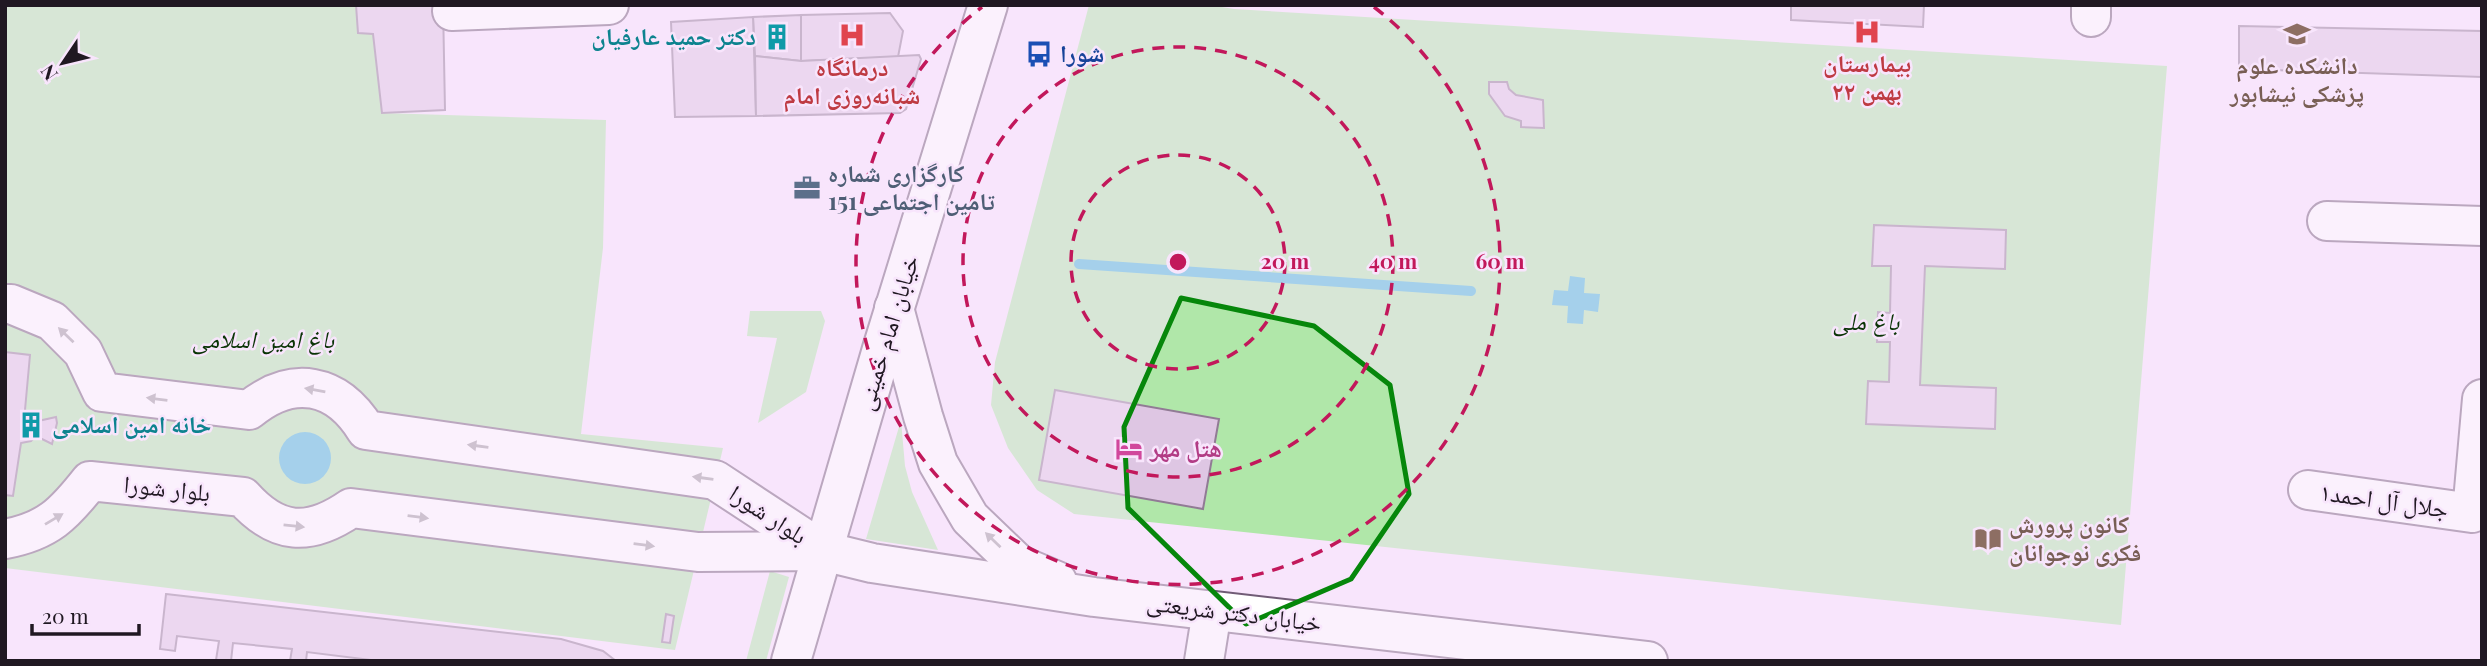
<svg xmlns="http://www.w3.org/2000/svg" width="2487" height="666" font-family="'Playfair Display','Noto Naskh Arabic',serif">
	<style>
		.green { fill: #b0e7a9 }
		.water { fill: #40b7d8 }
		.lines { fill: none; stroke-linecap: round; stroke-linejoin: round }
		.stream { stroke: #40b7d8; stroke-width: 10 }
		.building { fill: #dec6e3; stroke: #917b95; stroke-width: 2 }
		.minor-casing { stroke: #715c76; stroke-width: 42 }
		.major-casing { stroke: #715c76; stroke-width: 42 }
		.minor { stroke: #fff; stroke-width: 38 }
		.major { stroke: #fff; stroke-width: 38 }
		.oneway { fill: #9b979c }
		.marked { fill: none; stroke: #06870b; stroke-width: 5; stroke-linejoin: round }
		.ring { fill: none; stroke: #c2185b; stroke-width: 3.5; stroke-dasharray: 12 9 }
		.labels { text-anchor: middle; stroke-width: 5; stroke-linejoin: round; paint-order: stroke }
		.culture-label { font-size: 24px; font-weight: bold; fill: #0d838f; stroke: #f8e5fc; text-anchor: end }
		.transit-label { font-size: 24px; font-weight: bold; fill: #164399; stroke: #f8e5fc; text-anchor: start }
		.health-label { font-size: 24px; font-weight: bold; fill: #be3a42; stroke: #f8e5fc }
		.education-label { font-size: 24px; font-weight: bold; fill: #785e54; stroke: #f8e5fc }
		.service-label { font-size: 24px; font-weight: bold; fill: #4e5e75; stroke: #f8e5fc; text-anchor: start }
		.park-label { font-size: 24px; font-style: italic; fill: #0a3406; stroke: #f8e5fc }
		.street-label { font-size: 24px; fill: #201822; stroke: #f8e5fc }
		.hotel-label { font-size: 24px; font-weight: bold; fill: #b23c85; stroke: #f8e5fc; text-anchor: start }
		.centre { fill: #c2185b; stroke: #f8e5fc; stroke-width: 3.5 }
		.ring-label { font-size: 21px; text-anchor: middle; font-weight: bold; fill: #c2185b; stroke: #f8e5fc; stroke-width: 5; stroke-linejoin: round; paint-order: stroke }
	</style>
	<rect width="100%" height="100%" fill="#f8e5fc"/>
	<g class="green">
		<path d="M5 5H356L358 33 373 34 383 113 606 120 603 248 581 434 723 448 675 650 5 568Z"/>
		<path d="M1089 5H1210L1234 9 2167 66 2121 625 1074 514 1037 490 1008 448 991 405 995 362Z"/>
		<path d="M750 311H821L825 321 806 392 758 423 777 338 747 336Z"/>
		<path d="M901 420 905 466 912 492 938 550 866 539Z"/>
		<path d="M770 571 789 577 766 661H746Z"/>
	</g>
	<g class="water">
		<path d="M1570 276 1585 278 1584 293 1600 294 1598 312 1584 310 1583 324 1567 323 1568 306 1552 305 1554 290 1568 291Z"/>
		<circle cx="305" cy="458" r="26"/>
	</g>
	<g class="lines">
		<path class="stream" d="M1079 264 1471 291"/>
	</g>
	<g class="building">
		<path d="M356 5H443L445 110 382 113 373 34 358 33Z"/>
		<path d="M1791 5H1924L1923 27 1791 20Z"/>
		<path d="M890 13 903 31 898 57 801 61V15Z"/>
		<path d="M801 15V61L755 56 753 17Z"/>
		<path d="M753 17 756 116 675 117 671 22Z"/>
		<path d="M2239 26 2482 31V77L2239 69Z"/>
		<path d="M919 55 921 59 906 109 900 113 756 116 755 56 801 61Z"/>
		<path d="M1489 82H1507L1509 89 1516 95 1543 100 1544 128 1521 127V121L1505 116 1489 94Z"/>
		<path d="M1874 225 2006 230 2005 269 1925 266 1920 385 1996 388 1995 429 1866 424 1868 381 1889 382 1890 342H1877L1878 312 1890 313 1891 266H1872Z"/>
		<path d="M5 352 30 355 25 410 35 416 38 421 56 417 57 423 52 444 36 436 31 441 21 443 13 496 5 495Z"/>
		<path d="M1055 390 1219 419 1203 509 1039 480Z"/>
		<path d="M166 594 561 639 603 651 616 661H379L307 652 306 661H290L292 649 233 643 231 661 216 660 219 641 177 636 175 651 160 649Z"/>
		<path d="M666 614 674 616 670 643 662 642Z"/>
	</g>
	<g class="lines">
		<g class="minor-casing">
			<g id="minor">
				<path d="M452 11 609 5"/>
				<path d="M2091 17V5"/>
				<path d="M2327 221 2482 226"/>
				<path d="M2308 490 2472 513 2482 399"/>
				<path d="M1204 661 1212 611"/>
			</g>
		</g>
		<g class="major-casing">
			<g id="major">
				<path d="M5 304H11L52 321 83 352 102 392 249 410C293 374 337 383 366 430L715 480 823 551"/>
				<path d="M894 308 923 416 938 463 970 518 1019 565 1057 581"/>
				<path d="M5 539C48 531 64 514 90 481L243 497C277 535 309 537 351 508L698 552 823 551 872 563 1094 597 1648 661"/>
				<path d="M791 661 882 349 988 5"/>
			</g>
		</g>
		<use href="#minor" class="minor"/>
		<use href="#major" class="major"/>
	</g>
	<defs><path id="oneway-solid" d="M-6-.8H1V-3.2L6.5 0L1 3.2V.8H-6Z" transform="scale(1.75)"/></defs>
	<g class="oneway">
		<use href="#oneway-solid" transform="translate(66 335) rotate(-136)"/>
		<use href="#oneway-solid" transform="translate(315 390) rotate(-170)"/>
		<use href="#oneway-solid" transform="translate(157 399) rotate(-173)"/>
		<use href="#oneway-solid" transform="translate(478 446) rotate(-172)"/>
		<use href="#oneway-solid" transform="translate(703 478) rotate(-172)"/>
		<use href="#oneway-solid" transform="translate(418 517) rotate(7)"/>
		<use href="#oneway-solid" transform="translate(54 519) rotate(-31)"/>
		<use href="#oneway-solid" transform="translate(294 526) rotate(6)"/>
		<use href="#oneway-solid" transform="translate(993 540) rotate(-136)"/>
		<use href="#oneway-solid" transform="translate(644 545) rotate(7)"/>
	</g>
	<path d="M0 0H2487V666H0ZM1181 298 1314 326 1390 385 1409 494 1351 579 1246 624 1128 508 1124 427Z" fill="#f8e5fc" fill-opacity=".55" fill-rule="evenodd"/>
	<path class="marked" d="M1181 298 1314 326 1390 385 1409 494 1351 579 1246 624 1128 508 1124 427Z"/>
	<g class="ring">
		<circle cx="1178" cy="262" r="107"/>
		<circle cx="1178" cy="262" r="215"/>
		<path d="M1374 7A322 322 0 1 1 982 7"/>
	</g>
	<defs>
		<g id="hospital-bare" transform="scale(2.1)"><path d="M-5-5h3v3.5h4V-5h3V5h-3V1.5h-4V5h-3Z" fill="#e0444e" stroke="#f8e5fc" stroke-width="2.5" paint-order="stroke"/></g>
		<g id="university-bare" transform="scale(2.1)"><path d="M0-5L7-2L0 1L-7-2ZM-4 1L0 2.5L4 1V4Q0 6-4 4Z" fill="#8d6e63" stroke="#f8e5fc" stroke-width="2.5" paint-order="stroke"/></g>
		<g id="building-bare" transform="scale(2.1)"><path d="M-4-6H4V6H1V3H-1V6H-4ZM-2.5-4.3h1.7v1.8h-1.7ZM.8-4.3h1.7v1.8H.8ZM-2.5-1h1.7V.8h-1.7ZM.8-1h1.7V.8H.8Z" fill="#0f9aa8" stroke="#f8e5fc" stroke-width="2.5" paint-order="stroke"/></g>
		<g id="bus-bare" transform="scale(2.1)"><path d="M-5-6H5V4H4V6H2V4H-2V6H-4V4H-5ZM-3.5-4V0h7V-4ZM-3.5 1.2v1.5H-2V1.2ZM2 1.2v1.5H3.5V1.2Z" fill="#1a4fb4" stroke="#f8e5fc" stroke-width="2.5" paint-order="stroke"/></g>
		<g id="office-bare" transform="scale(2.1)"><path d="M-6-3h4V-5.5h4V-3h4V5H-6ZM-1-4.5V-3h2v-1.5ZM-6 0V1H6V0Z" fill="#5c6f8a" stroke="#f8e5fc" stroke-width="2.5" paint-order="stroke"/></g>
		<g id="hotel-bare" transform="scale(2.1)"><path d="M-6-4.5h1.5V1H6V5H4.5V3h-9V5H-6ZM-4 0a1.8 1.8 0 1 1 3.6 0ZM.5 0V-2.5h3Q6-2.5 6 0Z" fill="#d1479c" stroke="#f8e5fc" stroke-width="2.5" paint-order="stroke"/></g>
		<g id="library-bare" transform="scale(2.1)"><path d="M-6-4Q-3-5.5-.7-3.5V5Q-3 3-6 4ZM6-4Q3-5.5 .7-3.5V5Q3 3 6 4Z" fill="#8d6e63" stroke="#f8e5fc" stroke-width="2.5" paint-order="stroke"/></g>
	</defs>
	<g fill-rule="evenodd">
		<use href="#hospital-bare" x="1867" y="32"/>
		<use href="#university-bare" x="2297" y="34"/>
		<use href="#hospital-bare" x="852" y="35"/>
		<use href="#building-bare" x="777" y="37"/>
		<use href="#bus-bare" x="1039" y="54"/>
		<use href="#office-bare" x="807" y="188"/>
		<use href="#building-bare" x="31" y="425"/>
		<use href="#hotel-bare" x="1129" y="449"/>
		<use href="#library-bare" x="1988" y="539"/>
	</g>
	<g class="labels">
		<g class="culture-label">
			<text x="756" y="45">دکتر حمید عارفیان</text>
			<text x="52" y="433" text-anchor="start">خانه امین اسلامی</text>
		</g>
		<g class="transit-label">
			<text x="1060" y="62">شورا</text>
		</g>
		<g class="health-label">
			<text x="1867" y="72">بیمارستان<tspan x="1867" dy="28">۲۲ بهمن</tspan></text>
			<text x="852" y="76">درمانگاه<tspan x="852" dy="28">شبانه‌روزی امام</tspan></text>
		</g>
		<g class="education-label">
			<text x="2297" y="74">دانشکده علوم<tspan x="2297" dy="28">پزشکی نیشابور</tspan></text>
			<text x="2009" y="533" text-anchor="start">کانون پرورش<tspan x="2009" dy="28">فکری نوجوانان</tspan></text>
		</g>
		<g class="service-label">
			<text x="828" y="182">کارگزاری شماره<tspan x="828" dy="28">151 تامین اجتماعی</tspan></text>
		</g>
		<g class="park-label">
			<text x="1866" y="330">باغ ملی</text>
			<text x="263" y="348">باغ امین اسلامی</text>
		</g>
		<g class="street-label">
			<text transform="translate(888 333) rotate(-73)" y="8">خیابان امام خمینی</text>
			<text transform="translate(167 489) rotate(6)" y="8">بلوار شورا</text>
			<text transform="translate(2384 501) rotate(8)" y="8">جلال آل احمد۱</text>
			<text transform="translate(768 515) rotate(33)" y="8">بلوار شورا</text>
			<text transform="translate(1234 613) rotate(7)" y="8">خیابان دکتر شریعتی</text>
		</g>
		<g class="hotel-label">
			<text x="1150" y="457">هتل مهر</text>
		</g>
	</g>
	<circle cx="1178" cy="262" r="10" class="centre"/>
	<g class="ring-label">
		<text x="1285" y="269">20 m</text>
		<text x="1393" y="269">40 m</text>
		<text x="1500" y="269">60 m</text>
	</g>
	<rect width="2487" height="666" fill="none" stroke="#201822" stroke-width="14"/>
	<g transform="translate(63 63) rotate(235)" stroke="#f8e5fc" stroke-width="5" paint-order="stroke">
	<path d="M0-5L12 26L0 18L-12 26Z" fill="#201822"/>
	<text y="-10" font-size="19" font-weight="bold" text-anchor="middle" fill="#201822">N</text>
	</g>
	<path d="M32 624v10h107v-10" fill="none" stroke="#201822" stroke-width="3.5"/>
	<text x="42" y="624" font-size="21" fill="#201822" stroke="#f8e5fc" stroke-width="5" paint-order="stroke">20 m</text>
</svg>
